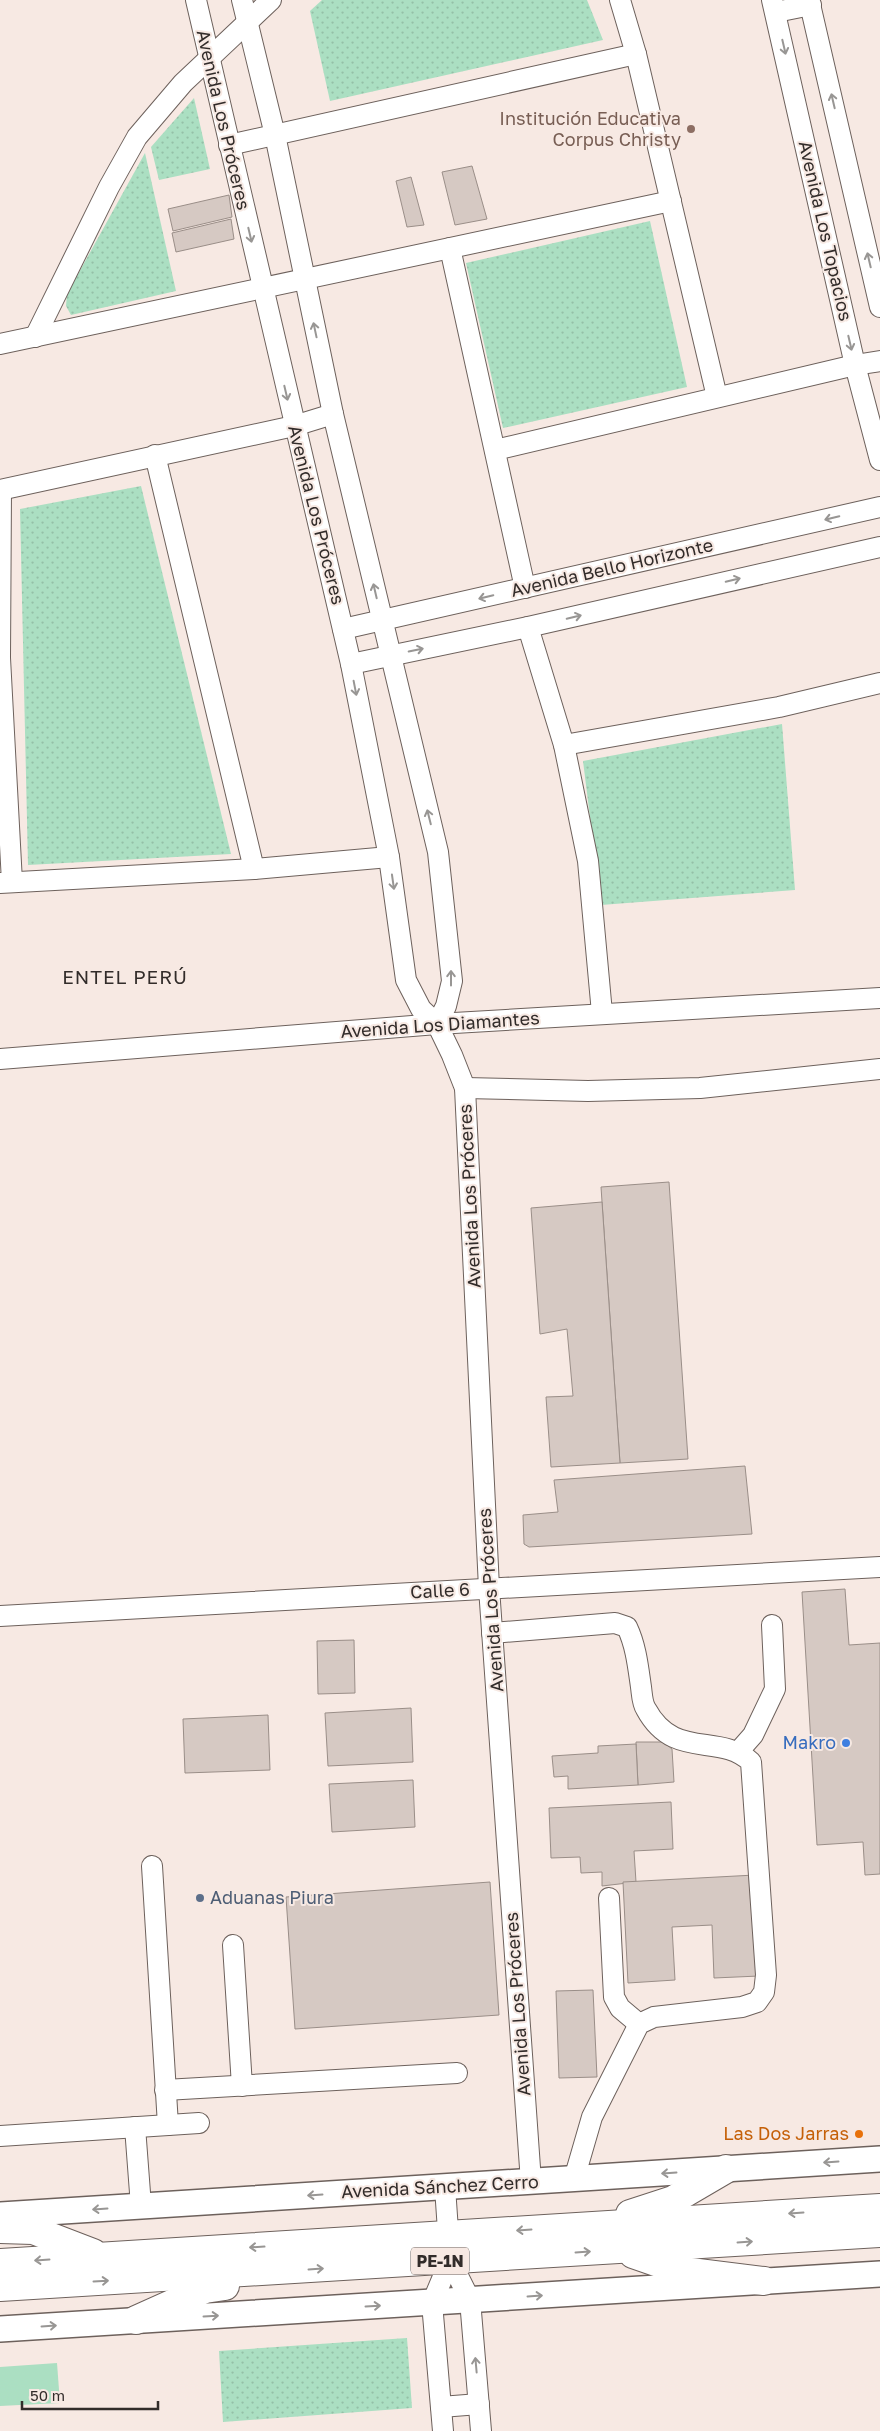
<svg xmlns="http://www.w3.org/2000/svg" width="880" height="2431" font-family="'Golos Text',sans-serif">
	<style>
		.park { fill: url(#park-dots) }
		.pitch { fill: #abdfc2 }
		.building { fill: #d6c9c3; stroke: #9a8e88 }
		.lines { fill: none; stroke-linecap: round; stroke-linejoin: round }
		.minor-casing { stroke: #6d615c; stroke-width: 22 }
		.major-casing { stroke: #6d615c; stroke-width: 28 }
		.highway-casing { stroke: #6d615c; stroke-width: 30 }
		.minor { stroke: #fff; stroke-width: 20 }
		.major { stroke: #fff; stroke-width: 25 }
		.highway { stroke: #fff; stroke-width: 28 }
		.oneway { stroke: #989694 }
		.education-dot { fill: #8d6e63; stroke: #f7e9e3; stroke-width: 2 }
		.shop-dot { fill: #3f7fe0; stroke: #f7e9e3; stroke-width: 2 }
		.service-dot { fill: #5c6f8a; stroke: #f7e9e3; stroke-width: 2 }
		.food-dot { fill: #e8710a; stroke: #f7e9e3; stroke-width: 2 }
		.labels { text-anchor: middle; stroke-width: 4; stroke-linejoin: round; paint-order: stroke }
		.shield { fill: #f7e9e3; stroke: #6d6562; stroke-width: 1 }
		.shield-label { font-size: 16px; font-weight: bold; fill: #322c2a }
		.education-label { font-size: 18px; fill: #785e54; stroke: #f7e9e3; text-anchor: end }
		.street-label { font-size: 18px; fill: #322c2a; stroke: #f7e9e3 }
		.shop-label { font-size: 18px; fill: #366cbe; stroke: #f7e9e3; text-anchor: end }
		.service-label { font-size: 18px; fill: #4e5e75; stroke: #f7e9e3; text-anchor: start }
		.food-label { font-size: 18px; fill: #c56008; stroke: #f7e9e3; text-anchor: end }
		.neighbourhood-label { font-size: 19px; letter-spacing: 1px; fill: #322c2a; stroke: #f7e9e3 }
	</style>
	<defs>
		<pattern id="park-dots" width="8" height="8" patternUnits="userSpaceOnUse" patternTransform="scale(1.25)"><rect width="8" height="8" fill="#abdfc2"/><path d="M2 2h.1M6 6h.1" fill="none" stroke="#94c0a7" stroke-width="1.8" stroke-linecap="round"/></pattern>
	</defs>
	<rect width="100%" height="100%" fill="#f7e9e3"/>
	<g class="park">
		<path d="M322 0H587L603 40 330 101 310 11Z"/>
		<path d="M194 98 210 169 159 180 151 147Z"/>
		<path d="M145 153 176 291 71 315 66 306 67 294Z"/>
		<path d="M650 221 687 387 503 428 466 263Z"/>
		<path d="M141 486 231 854 28 865 20 509Z"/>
		<path d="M782 724 795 890 601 905 583 761Z"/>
		<path d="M407 2338 412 2408 223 2422 219 2351Z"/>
	</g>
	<path class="pitch" d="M57 2363 60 2403 0 2406V2367Z"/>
	<g class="building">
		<path d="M472 166 487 219 455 225 442 172Z"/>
		<path d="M411 177 424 225 407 227 396 181Z"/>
		<path d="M229 195 232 217 173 231 168 209Z"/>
		<path d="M231 219 234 239 176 252 172 233Z"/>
		<path d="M669 1182 688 1459 620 1463 601 1187Z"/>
		<path d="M602 1202 620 1463 551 1467 546 1397 573 1396 567 1329 540 1334 531 1208Z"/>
		<path d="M745 1466 752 1534 529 1547 524 1544 523 1515 558 1512 554 1480Z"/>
		<path d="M845 1589 849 1645 880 1643V1874L865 1875 863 1842 817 1845 802 1592Z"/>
		<path d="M354 1640 355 1693 318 1694 317 1641Z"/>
		<path d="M411 1708 413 1762 328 1766 325 1713Z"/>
		<path d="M268 1715 270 1770 185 1773 183 1719Z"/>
		<path d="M636 1742H663L672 1749 674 1782 638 1785Z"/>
		<path d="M636 1744 638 1785 568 1789V1776L554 1777 552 1756 598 1753V1746Z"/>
		<path d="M413 1780 415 1827 332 1832 329 1784Z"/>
		<path d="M671 1802 673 1849 634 1851 636 1882 602 1886V1872L581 1873 580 1857 551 1858 549 1808Z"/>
		<path d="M755 1875 759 1976 714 1978 712 1925 672 1927 675 1980 628 1983 623 1882Z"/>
		<path d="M490 1882 499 2015 295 2029 286 1897Z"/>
		<path d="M593 1990 597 2077 559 2078 556 1991Z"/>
	</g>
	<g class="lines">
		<g class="minor-casing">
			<g id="minor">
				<path d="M196 0 351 664 389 857 406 980 421 1009 437 1024 452 1055 465 1088 489 1588 531 2182"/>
				<path d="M242 0 275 135 333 414 438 852 452 981 446 1006 437 1024"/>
				<path d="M620 0 636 54 717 397"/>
				<path d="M772 0 855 365 880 460"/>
				<path d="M809 0 880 307"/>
				<path d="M776 12 811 5"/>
				<path d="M229 145 636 54"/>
				<path d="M450 248 525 588"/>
				<path d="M35 337 109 187 137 137 183 83 271 0"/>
				<path d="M0 344 671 201"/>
				<path d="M495 450 855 365 880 361"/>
				<path d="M155 455 254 869"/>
				<path d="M0 490 294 426 333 414"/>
				<path d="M1 490 0 658 12 882"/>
				<path d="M528 627 564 745 588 861 602 1013"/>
				<path d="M343 629 880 507"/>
				<path d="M351 664 528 627 880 547"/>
				<path d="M564 745 779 707 880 683"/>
				<path d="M0 883 254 869 389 857"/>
				<path d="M0 1059 437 1024 880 998"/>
				<path d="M465 1088 588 1091 700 1088 880 1069"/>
				<path d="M0 1616 880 1567"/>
				<path d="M492 1633 615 1623 627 1627C636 1646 638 1666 641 1687 642 1694 642 1703 646 1709 674 1761 719 1732 751 1762L766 1975 764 1992 757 2002 742 2007 654 2017 639 2024 592 2117 574 2179"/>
				<path d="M738 1752 753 1735 775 1689 772 1625"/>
				<path d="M152 1866 168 2125"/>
				<path d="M609 1898 614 1997 620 2008 639 2024"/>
				<path d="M233 1945 242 2086"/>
				<path d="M165 2090 457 2073"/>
				<path d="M135 2127 141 2206"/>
				<path d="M0 2136 199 2123"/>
				<path d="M445 2187 450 2260 470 2300 481 2431"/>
				<path d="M441 2407 479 2404"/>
				<path d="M443 2431 432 2303 450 2260"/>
			</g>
		</g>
		<g class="major-casing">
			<g id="major">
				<path d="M0 2215 880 2159"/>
				<path d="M0 2329 880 2274"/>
			</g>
		</g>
		<g class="highway-casing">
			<g id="highway">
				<path d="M630 2214 673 2200 726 2169"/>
				<path d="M0 2229 33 2230 93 2253"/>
				<path d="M633 2254 682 2271 764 2281"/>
				<path d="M0 2263 880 2208"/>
				<path d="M0 2287 880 2233"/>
				<path d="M136 2320 205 2289 225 2286"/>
			</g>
		</g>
		<use href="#minor" class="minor"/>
		<use href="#major" class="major"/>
		<use href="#highway" class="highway"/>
	</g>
	<defs><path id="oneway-shaft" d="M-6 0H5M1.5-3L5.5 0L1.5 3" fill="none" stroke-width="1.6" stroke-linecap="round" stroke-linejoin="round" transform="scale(1.25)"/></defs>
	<g class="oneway">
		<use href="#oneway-shaft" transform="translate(784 47) rotate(77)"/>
		<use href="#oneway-shaft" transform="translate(833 101) rotate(-103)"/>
		<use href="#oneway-shaft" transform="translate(250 235) rotate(77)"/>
		<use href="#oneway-shaft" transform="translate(869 260) rotate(-103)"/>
		<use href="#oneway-shaft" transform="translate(315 330) rotate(-102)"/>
		<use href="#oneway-shaft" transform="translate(850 343) rotate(77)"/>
		<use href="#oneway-shaft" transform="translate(286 393) rotate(77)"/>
		<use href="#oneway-shaft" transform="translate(832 518) rotate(167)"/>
		<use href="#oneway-shaft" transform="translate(733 580) rotate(-13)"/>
		<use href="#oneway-shaft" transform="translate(375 591) rotate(-103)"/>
		<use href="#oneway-shaft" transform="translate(486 597) rotate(167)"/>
		<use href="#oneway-shaft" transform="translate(574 617) rotate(-13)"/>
		<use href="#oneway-shaft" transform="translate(416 650) rotate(-12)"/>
		<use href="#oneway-shaft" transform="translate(355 688) rotate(79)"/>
		<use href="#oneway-shaft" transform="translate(429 817) rotate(-104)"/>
		<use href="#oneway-shaft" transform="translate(393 882) rotate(82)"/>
		<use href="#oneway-shaft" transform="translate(451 978) rotate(-90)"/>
		<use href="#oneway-shaft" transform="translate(831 2162) rotate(176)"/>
		<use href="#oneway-shaft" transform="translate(669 2173) rotate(176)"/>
		<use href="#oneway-shaft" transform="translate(315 2195) rotate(176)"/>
		<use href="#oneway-shaft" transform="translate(100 2209) rotate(176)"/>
		<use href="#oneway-shaft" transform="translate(796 2213) rotate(176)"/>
		<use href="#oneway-shaft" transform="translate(524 2230) rotate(176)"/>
		<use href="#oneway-shaft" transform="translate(745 2242) rotate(-4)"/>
		<use href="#oneway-shaft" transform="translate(257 2247) rotate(177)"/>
		<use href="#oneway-shaft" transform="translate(583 2252) rotate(-4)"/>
		<use href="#oneway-shaft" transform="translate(42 2260) rotate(176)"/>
		<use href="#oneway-shaft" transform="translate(316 2269) rotate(-4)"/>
		<use href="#oneway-shaft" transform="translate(101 2281) rotate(-3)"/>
		<use href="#oneway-shaft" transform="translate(535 2296) rotate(-4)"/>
		<use href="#oneway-shaft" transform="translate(373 2306) rotate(-3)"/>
		<use href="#oneway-shaft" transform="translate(211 2316) rotate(-3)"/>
		<use href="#oneway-shaft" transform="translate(49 2326) rotate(-4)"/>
		<use href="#oneway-shaft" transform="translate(476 2365) rotate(-95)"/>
	</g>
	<circle class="education-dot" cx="691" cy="129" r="5"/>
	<circle class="shop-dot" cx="846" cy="1743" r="5"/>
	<circle class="service-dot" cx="200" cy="1898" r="5"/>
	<circle class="food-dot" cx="859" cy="2134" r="5"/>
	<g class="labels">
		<rect class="shield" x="411" y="2247.5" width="58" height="27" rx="4"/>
		<g class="shield-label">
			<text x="440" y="2267">PE-1N</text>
		</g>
		<g class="education-label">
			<text x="681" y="125">Institución Educativa<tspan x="681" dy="21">Corpus Christy</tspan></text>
		</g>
		<g class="street-label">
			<text transform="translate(223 120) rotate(77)" y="6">Avenida Los Próceres</text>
			<text transform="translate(825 231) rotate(77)" y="6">Avenida Los Topacios</text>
			<text transform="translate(316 515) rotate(76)" y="6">Avenida Los Próceres</text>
			<text transform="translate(612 568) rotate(-13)" y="6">Avenida Bello Horizonte</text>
			<text transform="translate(440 1025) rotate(-4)" y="6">Avenida Los Diamantes</text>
			<text transform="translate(470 1196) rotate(-93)" y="6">Avenida Los Próceres</text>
			<text transform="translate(440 1591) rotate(-3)" y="6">Calle 6</text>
			<text transform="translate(491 1600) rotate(-94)" y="6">Avenida Los Próceres</text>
			<text transform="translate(518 2004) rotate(-94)" y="6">Avenida Los Próceres</text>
			<text transform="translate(440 2187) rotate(-3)" y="6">Avenida Sánchez Cerro</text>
		</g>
		<g class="shop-label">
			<text x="836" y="1749">Makro</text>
		</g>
		<g class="service-label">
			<text x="210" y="1904">Aduanas Piura</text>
		</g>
		<g class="food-label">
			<text x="849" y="2140">Las Dos Jarras</text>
		</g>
		<g class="neighbourhood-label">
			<text x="125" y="984">ENTEL PERÚ</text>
		</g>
	</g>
	<path d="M22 2401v8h136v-8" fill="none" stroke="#322c2a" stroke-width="2.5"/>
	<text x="30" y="2401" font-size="15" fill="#322c2a" stroke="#f7e9e3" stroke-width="4" paint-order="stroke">50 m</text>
</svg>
